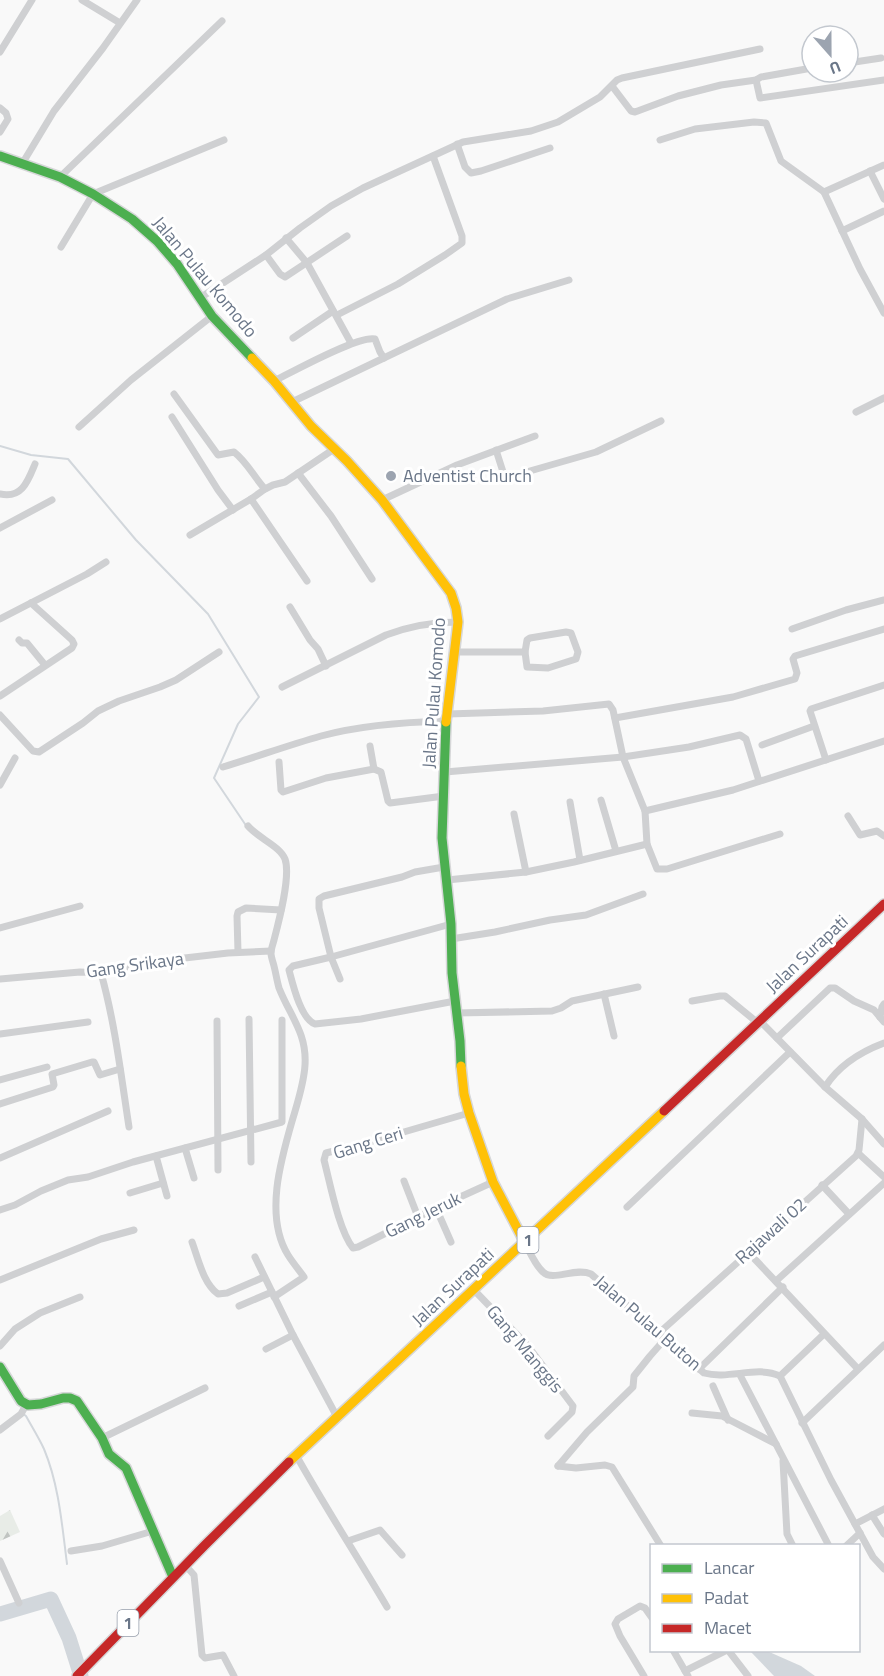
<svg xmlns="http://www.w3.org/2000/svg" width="884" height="1676" font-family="'Titillium Web',sans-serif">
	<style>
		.forest { fill: url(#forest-firs) }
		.water { fill: #d2d7dc }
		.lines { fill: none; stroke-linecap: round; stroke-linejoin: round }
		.stream { stroke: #d2d7dc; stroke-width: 2 }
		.river { stroke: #d2d7dc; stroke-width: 15 }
		.fast-casing { stroke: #d6d7d8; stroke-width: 12 }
		.slow-casing { stroke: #d6d7d8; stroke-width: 12 }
		.jam-casing { stroke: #d6d7d8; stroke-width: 12 }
		.street { stroke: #cfd0d2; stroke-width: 7 }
		.fast { stroke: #4caf50; stroke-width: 9 }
		.slow { stroke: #ffc107; stroke-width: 9 }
		.jam { stroke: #c62828; stroke-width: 9 }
		.poi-dot { fill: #9ca4b0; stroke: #fff; stroke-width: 2 }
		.labels { text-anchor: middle; stroke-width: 6; stroke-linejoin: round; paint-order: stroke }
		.shield { fill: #fff; stroke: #979fac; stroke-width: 1.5 }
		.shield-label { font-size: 16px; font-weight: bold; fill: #6a7688 }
		.street-label { font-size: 18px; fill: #6a7688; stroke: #fff }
		.poi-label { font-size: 18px; fill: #6a7688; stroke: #fff; text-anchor: start }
	</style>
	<defs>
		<pattern id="forest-firs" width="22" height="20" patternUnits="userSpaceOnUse" patternTransform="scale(1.5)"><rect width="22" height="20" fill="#e8ece7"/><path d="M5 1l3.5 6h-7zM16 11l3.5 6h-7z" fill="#c0c4c1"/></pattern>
	</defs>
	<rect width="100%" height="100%" fill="#f9f9f9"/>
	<path class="forest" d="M10 1510 20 1532 0 1541V1516Z"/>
	<path class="water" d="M750 1651H767L801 1666 815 1676H774Z"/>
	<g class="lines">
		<g class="stream">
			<path d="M0 446 31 455 68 459 136 540 208 614 259 697 238 724 214 778 247 827"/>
			<path d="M22 1413 26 1416C32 1427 39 1438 44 1449 59 1485 62 1525 67 1564"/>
		</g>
		<path class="river" d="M0 1614 51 1599 69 1638 81 1676"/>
		<g class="fast-casing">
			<g id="fast">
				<path d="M0 156 60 177 93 194 132 219 157 241 177 264 212 316 252 358"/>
				<path d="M446 722 442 838 451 924 452 973 460 1041 461 1066"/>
				<path d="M0 1367 21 1401 28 1405 41 1404 63 1398H70L77 1401 102 1438 109 1454 126 1468 173 1577"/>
			</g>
		</g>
		<g class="slow-casing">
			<g id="slow">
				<path d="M252 358 274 381 311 426 347 461 382 500 451 593 456 608 458 622 446 722"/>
				<path d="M461 1066 464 1094 469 1113 493 1182 525 1243"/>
				<path d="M289 1462 664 1111"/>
			</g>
		</g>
		<g class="jam-casing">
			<g id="jam">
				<path d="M664 1111 884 904"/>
				<path d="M77 1676 205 1545 289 1462"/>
			</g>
		</g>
		<g class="street">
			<path d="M82 0 120 23"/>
			<path d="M0 52 32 0"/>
			<path d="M848 63 881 58"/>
			<path d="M756 80 760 98 884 80"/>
			<path d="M612 86 631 111 635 112 678 96 721 85 756 80 761 77 812 68"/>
			<path d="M0 108 6 113 8 119 0 132"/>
			<path d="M660 140 695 129 754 122 766 123 781 161 824 192 860 269 884 313"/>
			<path d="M457 144 465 167 471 173 481 171 550 148"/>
			<path d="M22 164 54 111 103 48 137 0"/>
			<path d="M870 171 884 199"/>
			<path d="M60 177 222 21"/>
			<path d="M824 192 884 165"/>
			<path d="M842 231 884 211"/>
			<path d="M286 238 307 263 351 343"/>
			<path d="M61 247 93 194 224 140"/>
			<path d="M266 255 280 274 285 277 347 236"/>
			<path d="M200 298 266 255 300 228 331 206 363 188 463 142 531 131 558 122 600 97 617 80 622 78 760 49"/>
			<path d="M337 315 398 284 445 255 462 243V236L433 156"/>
			<path d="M293 338 333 311"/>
			<path d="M274 381C292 372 359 335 375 339L380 352 384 358"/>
			<path d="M174 394 218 455 234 452C247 462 254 477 265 489"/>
			<path d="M292 402 507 299 569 280"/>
			<path d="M856 412 884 398"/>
			<path d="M172 417 218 490 233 510"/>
			<path d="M79 427 131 380 212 316"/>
			<path d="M496 450 504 475 509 477 596 452 661 421"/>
			<path d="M298 473 331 516 372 579"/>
			<path d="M0 494C22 499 28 481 35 464"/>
			<path d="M251 499 307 581"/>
			<path d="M382 500 457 465 535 436"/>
			<path d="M0 528 52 500"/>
			<path d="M190 535 251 499 265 489 273 485 285 482 334 449"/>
			<path d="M290 607 310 640 318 649 326 666"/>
			<path d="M0 619 87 574 106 562"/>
			<path d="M792 629 846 610 884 600"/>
			<path d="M566 632 571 633 578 652 576 659 548 668 527 667 525 652 527 640 530 638Z"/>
			<path d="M19 640 22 643H27L45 665"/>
			<path d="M454 652H525"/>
			<path d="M282 687 386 635C410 626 432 622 458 622"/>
			<path d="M0 696 72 648 74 644 72 640 31 603"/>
			<path d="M448 714 543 711 609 704 613 710 623 757 645 811 647 844 657 869H667L780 834"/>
			<path d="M0 715 33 751 39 752 83 723 98 711 119 701 160 687 176 680 219 652"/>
			<path d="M615 718 733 697 795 679 797 673 793 659 795 656 884 629"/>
			<path d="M762 745 814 726"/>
			<path d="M370 746 374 769"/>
			<path d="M826 760 810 711 811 709 884 685"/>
			<path d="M279 762 281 790 283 792 326 778 374 769 381 772 388 801 390 803 444 796"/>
			<path d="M223 767C256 757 289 745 321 736 362 725 404 722 446 721"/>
			<path d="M445 772 623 757 689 747 740 735 746 739 759 781"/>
			<path d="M0 785 15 758"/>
			<path d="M601 800 616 851"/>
			<path d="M570 802 580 860"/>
			<path d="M645 811 733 790 884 741"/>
			<path d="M514 814 526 872"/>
			<path d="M848 816 860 835 877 831 884 836"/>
			<path d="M248 826C258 838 280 846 285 859 291 876 279 921 274 940 273 944 271 949 271 953 271 957 273 962 274 966 276 974 277 981 279 988 290 1016 307 1033 305 1065 304 1083 298 1101 293 1118 281 1159 264 1216 288 1255 293 1263 299 1270 304 1277L274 1297"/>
			<path d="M447 880 526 872 574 862 647 844"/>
			<path d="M451 924 331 957 293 966 289 970C293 985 301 1019 315 1024L361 1019 455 1001"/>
			<path d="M0 928 80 906"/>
			<path d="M451 939 495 932 550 920 586 915 643 894"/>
			<path d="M238 952 237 916 238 912 246 908 281 910"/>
			<path d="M101 973C115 1023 121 1075 129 1127"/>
			<path d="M0 979 80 972 101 973 150 962 228 953 271 951"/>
			<path d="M340 979 331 957 319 908V899L324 896 402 877 415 872 444 867"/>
			<path d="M604 994 614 1036"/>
			<path d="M692 1001 720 996H725L758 1023"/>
			<path d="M456 1013 552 1011 561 1008 572 1001 638 987"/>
			<path d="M880 1017 882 1007 884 1004"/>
			<path d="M249 1019 251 1162"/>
			<path d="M217 1021 218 1170"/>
			<path d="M760 1021 825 1087 862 1119 884 1144"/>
			<path d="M0 1034 88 1022"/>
			<path d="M777 1038 830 988H835L854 1001 874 1010 884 1022"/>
			<path d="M0 1080 47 1067"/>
			<path d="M825 1087C839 1065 860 1052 884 1043"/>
			<path d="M0 1104 53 1087 54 1085 52 1074 92 1062H94L100 1075 120 1069"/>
			<path d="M469 1113 366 1143 326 1153 324 1160C330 1183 339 1231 353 1248L358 1247 436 1208 493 1182"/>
			<path d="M185 1148 194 1178"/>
			<path d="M858 1153 884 1177"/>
			<path d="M156 1156 167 1196"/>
			<path d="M0 1158 108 1111"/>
			<path d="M404 1181 418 1217"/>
			<path d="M822 1185 849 1214"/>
			<path d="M130 1193 163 1183"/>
			<path d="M627 1207 790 1052"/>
			<path d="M436 1208 451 1242"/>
			<path d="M0 1210 15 1205 41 1191 68 1180 88 1177 133 1162 282 1122V1020"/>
			<path d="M192 1242C198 1258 203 1283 218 1294L227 1293 264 1277"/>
			<path d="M525 1243C530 1252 535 1265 543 1272 553 1282 575 1267 591 1274L704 1373C729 1380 757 1365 780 1376L831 1480 873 1557 884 1569"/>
			<path d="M749 1253 858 1369"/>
			<path d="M255 1257 293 1335 337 1417"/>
			<path d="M0 1280 101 1239 134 1230"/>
			<path d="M776 1281 884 1183"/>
			<path d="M474 1290 528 1346 573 1406 572 1412 548 1436"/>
			<path d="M239 1306 272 1292"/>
			<path d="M659 1333 856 1156 859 1150 862 1119"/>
			<path d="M0 1346 15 1329 40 1313 80 1297"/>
			<path d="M266 1349 293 1335"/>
			<path d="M699 1369 783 1287"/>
			<path d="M740 1375 829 1546"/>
			<path d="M780 1376 824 1334"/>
			<path d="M713 1386 728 1420"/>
			<path d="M692 1413 722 1416 776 1444"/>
			<path d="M802 1423 884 1345"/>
			<path d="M0 1430 21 1414 26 1405"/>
			<path d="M102 1438 205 1388"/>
			<path d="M296 1455C325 1507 357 1556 387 1607"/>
			<path d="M783 1461 787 1534 793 1546"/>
			<path d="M558 1466 587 1432 633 1387 634 1376 650 1356 665 1339"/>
			<path d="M558 1466 576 1468 605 1465 612 1467 661 1546"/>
			<path d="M872 1515 884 1534"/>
			<path d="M855 1524 884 1509"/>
			<path d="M348 1541 380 1530 402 1555"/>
			<path d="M846 1546 860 1533"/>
			<path d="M71 1551 102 1546 153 1531"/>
			<path d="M0 1561 19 1603"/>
			<path d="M185 1565 194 1575 202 1655 205 1658 223 1655 234 1676"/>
			<path d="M673 1650 688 1676"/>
			<path d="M728 1650 748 1676"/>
			<path d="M685 1671 727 1650"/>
			<path d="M644 1676 620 1636 615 1624 618 1619 640 1606 645 1608 652 1618"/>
		</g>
		<use href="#fast" class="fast"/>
		<use href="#slow" class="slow"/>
		<use href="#jam" class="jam"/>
	</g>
	<circle class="poi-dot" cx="391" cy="476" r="6"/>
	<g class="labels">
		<g class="shield">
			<rect x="517.5" y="1227" width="21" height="26" rx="4.5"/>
			<rect x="117.5" y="1610" width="21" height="26" rx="4.5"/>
		</g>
		<g class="shield-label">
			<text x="528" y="1246">1</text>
			<text x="128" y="1629">1</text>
		</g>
		<g class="street-label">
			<text transform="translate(205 277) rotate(50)" y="6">Jalan Pulau Komodo</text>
			<text transform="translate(434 693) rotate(-86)" y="6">Jalan Pulau Komodo</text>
			<text transform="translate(807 954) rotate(-43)" y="6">Jalan Surapati</text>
			<text transform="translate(135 965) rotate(-8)" y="6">Gang Srikaya</text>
			<text transform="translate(368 1143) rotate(-17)" y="6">Gang Ceri</text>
			<text transform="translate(423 1215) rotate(-26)" y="6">Gang Jeruk</text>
			<text transform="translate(771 1231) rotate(-42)" y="6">Rajawali 02</text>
			<text transform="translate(453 1287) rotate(-43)" y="6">Jalan Surapati</text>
			<text transform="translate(648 1323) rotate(41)" y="6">Jalan Pulau Buton</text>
			<text transform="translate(525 1349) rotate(50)" y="6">Gang Manggis</text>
		</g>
		<g class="poi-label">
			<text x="403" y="482">Adventist Church</text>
		</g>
	</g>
	<rect x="650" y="1544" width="210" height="108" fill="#ffffff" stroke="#c3c8cf" stroke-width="1.5"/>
	<rect x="662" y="1564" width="30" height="9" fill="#4caf50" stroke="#c3c8cf" stroke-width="1.5"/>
	<text x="704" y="1574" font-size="18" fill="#6a7688">Lancar</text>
	<rect x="662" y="1594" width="30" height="9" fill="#ffc107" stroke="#c3c8cf" stroke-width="1.5"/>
	<text x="704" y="1604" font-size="18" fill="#6a7688">Padat</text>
	<rect x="662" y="1624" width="30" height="9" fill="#c62828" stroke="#c3c8cf" stroke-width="1.5"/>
	<text x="704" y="1634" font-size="18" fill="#6a7688">Macet</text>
	<g transform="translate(830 54) rotate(159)"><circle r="28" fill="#ffffff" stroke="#c3c8cf" stroke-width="1.5"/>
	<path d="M0-4.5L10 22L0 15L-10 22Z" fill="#9ca4b0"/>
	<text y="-9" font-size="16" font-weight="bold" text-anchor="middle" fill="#6a7688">U</text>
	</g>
</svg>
